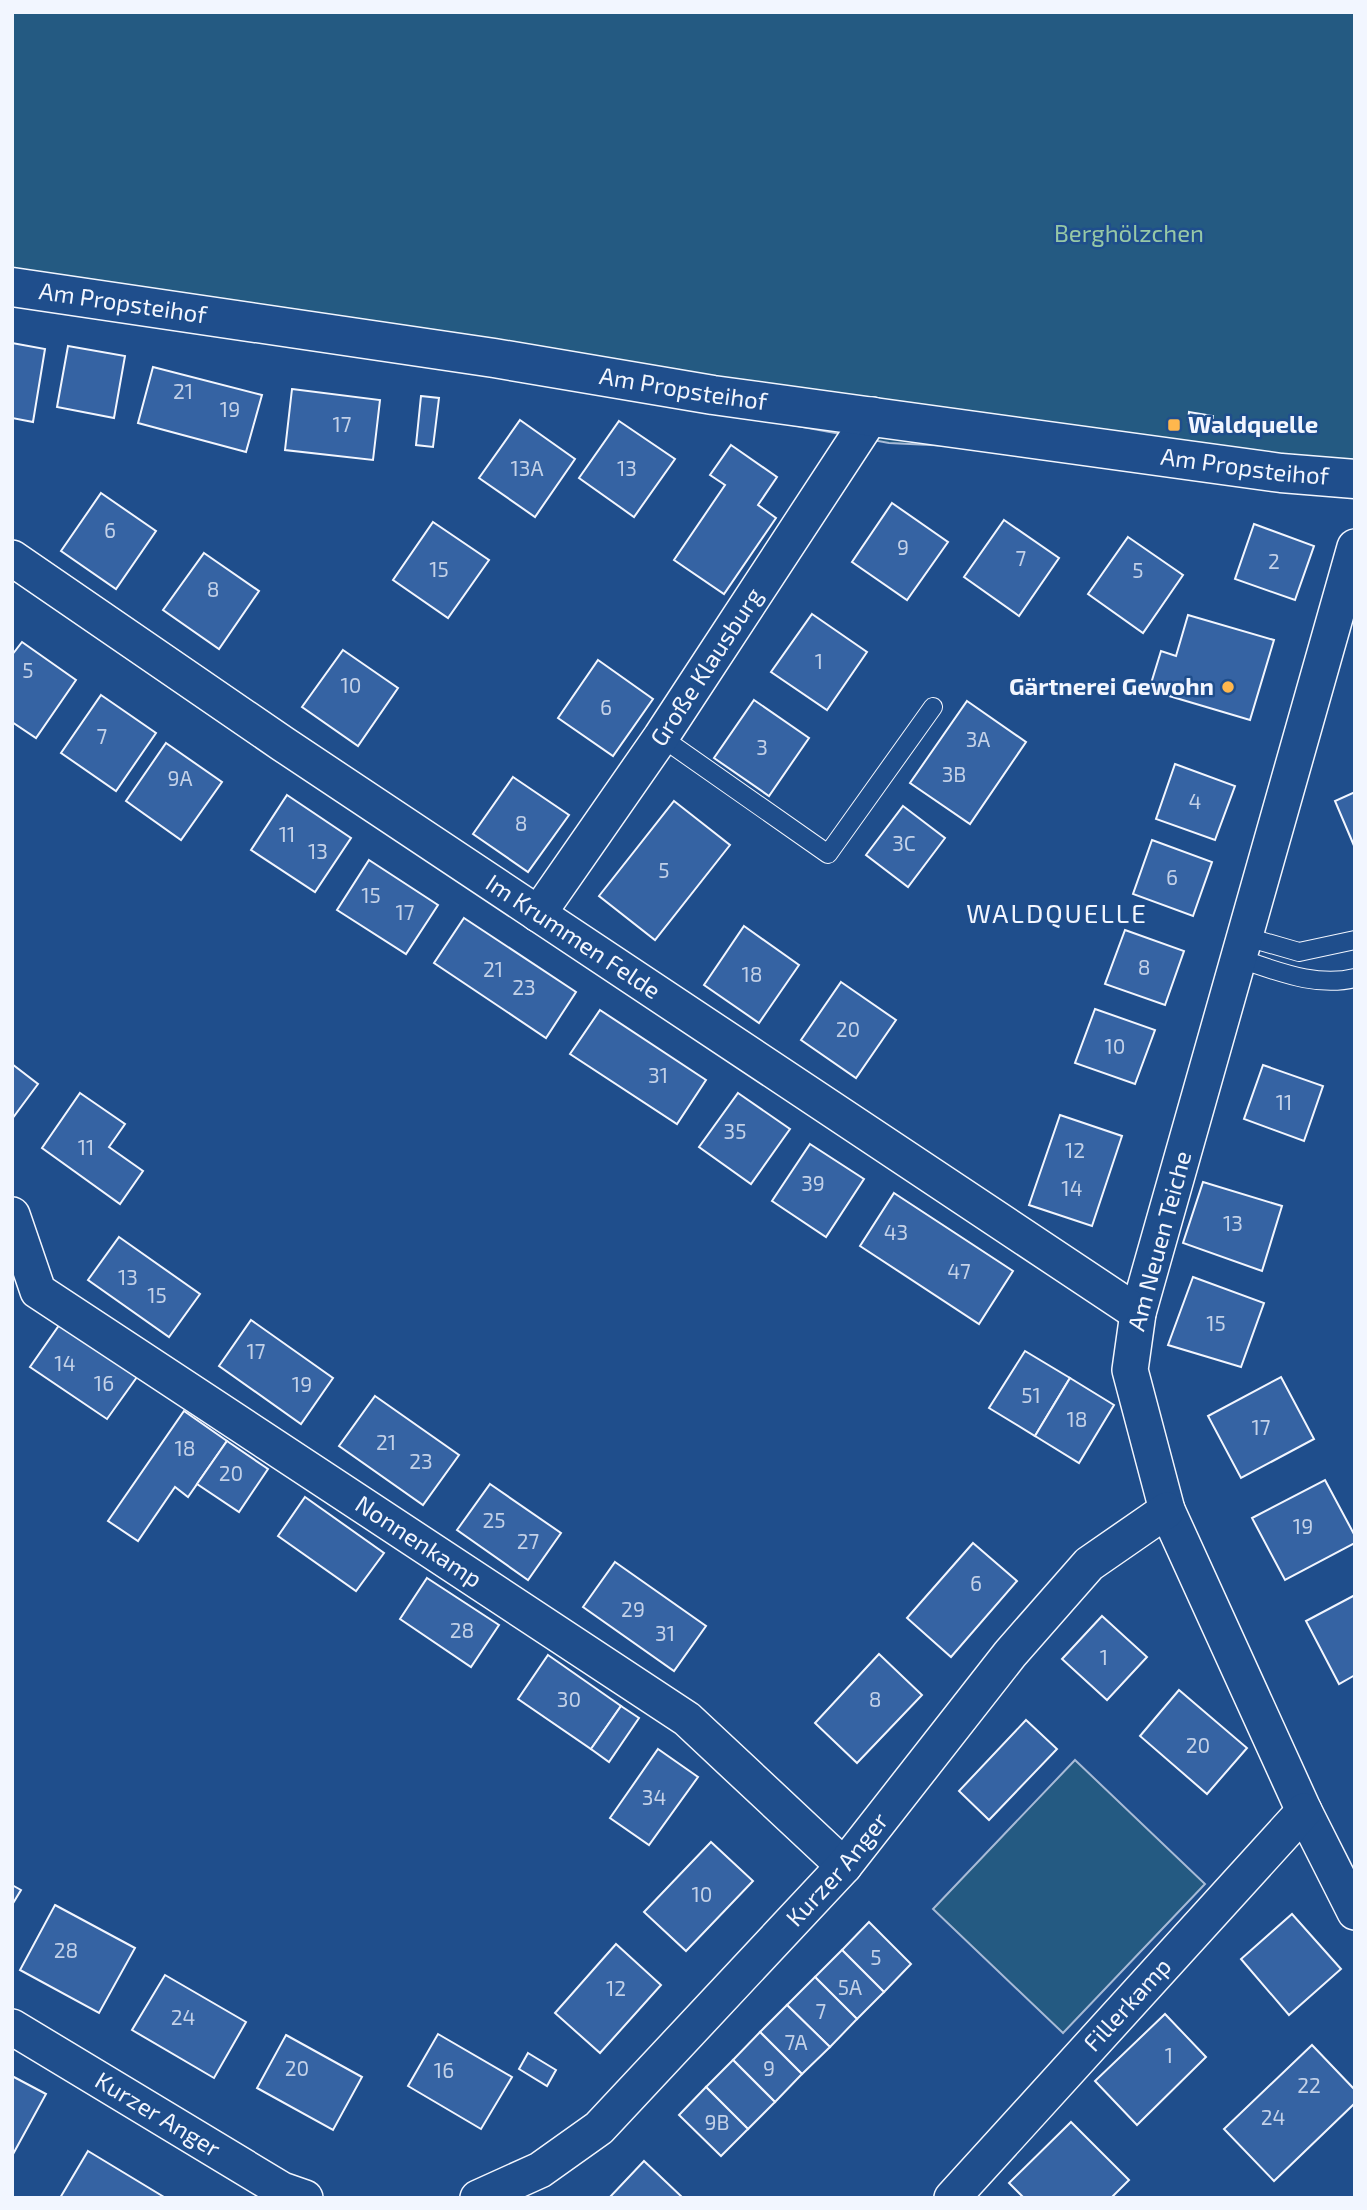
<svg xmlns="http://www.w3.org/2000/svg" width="1367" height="2210" font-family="'Exo 2',sans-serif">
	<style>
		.green { fill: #245a82; stroke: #a8bbd7; stroke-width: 2 }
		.building { fill: #3563a3; stroke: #f2f6ff; stroke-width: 2 }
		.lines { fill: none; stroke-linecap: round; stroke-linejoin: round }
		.lane-casing { stroke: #f2f6ff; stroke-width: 20 }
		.street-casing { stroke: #f2f6ff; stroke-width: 38 }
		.secondary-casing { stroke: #f2f6ff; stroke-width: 41 }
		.lane { stroke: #1f4e8c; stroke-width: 18 }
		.street { stroke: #1f4e8c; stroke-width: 35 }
		.secondary { stroke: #1f4e8c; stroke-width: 38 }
		.poi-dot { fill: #ffb74d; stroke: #1f4e8c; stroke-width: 2.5 }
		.labels { text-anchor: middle; stroke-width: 5; stroke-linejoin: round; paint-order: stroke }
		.number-label { font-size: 21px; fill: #c3d1e8 }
		.park-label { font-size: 24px; fill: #97c8a6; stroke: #1f4e8c }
		.street-label { font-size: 24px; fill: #f2f6ff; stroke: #1f4e8c }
		.poi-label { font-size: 24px; font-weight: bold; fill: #f2f6ff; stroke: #1f4e8c; text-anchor: start }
		.neighbourhood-label { font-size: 26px; letter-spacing: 2px; fill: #f2f6ff; stroke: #1f4e8c }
	</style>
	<rect width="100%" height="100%" fill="#1f4e8c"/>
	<g class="green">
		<path d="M12 12H1355V466L889 443 12 280Z"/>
		<path d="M1075 1760 1205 1884 1063 2033 933 1909Z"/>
	</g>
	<g class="building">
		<path d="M12 343 45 349 33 422 12 418Z"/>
		<path d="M68 346 125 356 114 418 57 407Z"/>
		<path d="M153 367 262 395 246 452 138 423Z"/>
		<path d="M292 389 380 400 373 460 285 450Z"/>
		<path d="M421 396 439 398 433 447 416 445Z"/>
		<path d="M1189 412 1213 416 1212 426 1188 422Z"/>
		<path d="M520 420 575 459 535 517 479 478Z"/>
		<path d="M619 421 675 459 634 517 579 478Z"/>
		<path d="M731 445 777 477 758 505 776 518 724 594 674 560 725 485 710 475Z"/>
		<path d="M101 493 156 531 116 589 61 551Z"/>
		<path d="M892 503 948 542 907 600 852 562Z"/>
		<path d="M1004 520 1059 558 1019 616 964 577Z"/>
		<path d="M433 522 489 560 448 618 393 580Z"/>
		<path d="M1254 524 1314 546 1295 600 1235 579Z"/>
		<path d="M1128 537 1183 575 1143 633 1088 594Z"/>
		<path d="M204 553 259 591 219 649 163 610Z"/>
		<path d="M812 614 867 652 827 710 771 672Z"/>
		<path d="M1188 615 1274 640 1250 720 1149 690 1161 651 1176 656Z"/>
		<path d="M22 642 76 680 36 738 12 722V655Z"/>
		<path d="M343 650 398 688 358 746 302 707Z"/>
		<path d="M598 660 653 699 613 756 558 718Z"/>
		<path d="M101 695 156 733 116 791 61 753Z"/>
		<path d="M754 700 809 738 769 796 714 758Z"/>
		<path d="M967 701 1026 742 970 824 910 783Z"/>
		<path d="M166 743 222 782 181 840 126 801Z"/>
		<path d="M1175 764 1235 786 1215 840 1156 819Z"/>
		<path d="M513 777 569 815 528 872 473 834Z"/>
		<path d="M1355 792V848L1335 801Z"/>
		<path d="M287 795 351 838 315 892 251 850Z"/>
		<path d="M674 801 730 845 655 940 599 896Z"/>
		<path d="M903 806 945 838 908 887 866 855Z"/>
		<path d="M1152 840 1212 862 1193 916 1133 894Z"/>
		<path d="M369 860 438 905 406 954 337 910Z"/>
		<path d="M464 918 576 992 546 1038 434 963Z"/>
		<path d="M744 926 799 965 759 1023 704 985Z"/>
		<path d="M1125 930 1184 951 1165 1005 1105 984Z"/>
		<path d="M841 982 896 1020 856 1078 801 1040Z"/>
		<path d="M1095 1009 1155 1030 1135 1084 1075 1063Z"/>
		<path d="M600 1010 706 1080 677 1124 570 1054Z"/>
		<path d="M12 1064 38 1084 12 1119Z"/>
		<path d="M1263 1065 1323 1086 1304 1141 1244 1119Z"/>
		<path d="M80 1093 125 1124 109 1147 143 1171 120 1204 42 1148Z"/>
		<path d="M738 1093 790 1129 751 1184 699 1147Z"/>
		<path d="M1060 1115 1122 1136 1092 1226 1029 1205Z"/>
		<path d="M810 1144 864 1179 826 1237 772 1201Z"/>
		<path d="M1203 1182 1282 1206 1262 1271 1183 1243Z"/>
		<path d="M894 1193 1013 1271 979 1324 860 1246Z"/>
		<path d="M119 1237 200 1294 169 1337 88 1280Z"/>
		<path d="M1193 1277 1264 1303 1241 1367 1168 1345Z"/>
		<path d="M251 1320 333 1378 301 1424 219 1366Z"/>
		<path d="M60 1324 137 1377 107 1419 30 1367Z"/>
		<path d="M1025 1351 1070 1378 1035 1436 989 1408Z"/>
		<path d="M1281 1377 1314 1439 1241 1478 1208 1416Z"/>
		<path d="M1070 1378 1114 1405 1079 1463 1035 1436Z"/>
		<path d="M375 1396 459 1455 423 1505 339 1446Z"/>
		<path d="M184 1411 227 1441 188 1497 175 1487 138 1541 108 1521Z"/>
		<path d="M227 1441 268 1469 239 1512 197 1484Z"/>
		<path d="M1325 1480 1355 1536V1543L1285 1580 1252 1518Z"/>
		<path d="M490 1484 561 1533 528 1580 457 1530Z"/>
		<path d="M305 1497 384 1553 356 1591 278 1536Z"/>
		<path d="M973 1543 1017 1581 951 1657 907 1618Z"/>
		<path d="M615 1562 706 1626 674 1671 583 1607Z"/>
		<path d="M427 1578 499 1625 471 1667 400 1619Z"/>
		<path d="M1355 1595V1675L1339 1684 1306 1621Z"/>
		<path d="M1102 1616 1147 1657 1107 1700 1062 1659Z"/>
		<path d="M879 1654 922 1695 857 1763 815 1723Z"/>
		<path d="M548 1655 621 1706 591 1749 518 1699Z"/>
		<path d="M1179 1690 1247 1748 1207 1794 1140 1736Z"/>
		<path d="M621 1706 639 1718 609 1762 591 1749Z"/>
		<path d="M1026 1720 1057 1749 989 1820 959 1791Z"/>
		<path d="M658 1749 698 1777 649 1845 610 1818Z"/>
		<path d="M711 1842 753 1881 686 1951 644 1912Z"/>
		<path d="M12 1885 21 1890 12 1905Z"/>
		<path d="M55 1905 135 1948 99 2013 20 1970Z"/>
		<path d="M1292 1914 1341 1969 1289 2015 1241 1959Z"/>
		<path d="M869 1922 911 1964 884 1992 842 1950Z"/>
		<path d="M616 1944 661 1985 600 2053 555 2013Z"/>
		<path d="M842 1950 884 1992 857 2019 815 1977Z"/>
		<path d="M165 1975 246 2022 214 2078 132 2030Z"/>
		<path d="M815 1977 857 2019 830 2047 787 2005Z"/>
		<path d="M787 2005 830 2047 802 2074 760 2032Z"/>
		<path d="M1165 2014 1206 2057 1137 2125 1095 2081Z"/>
		<path d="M760 2032 802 2074 775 2102 733 2060Z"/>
		<path d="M438 2034 512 2077 481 2129 408 2086Z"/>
		<path d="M286 2035 362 2077 333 2130 257 2088Z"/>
		<path d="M1312 2045 1355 2090V2103L1274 2181 1224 2129Z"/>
		<path d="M528 2053 556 2070 547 2086 519 2069Z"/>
		<path d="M733 2060 775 2102 748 2129 706 2087Z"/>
		<path d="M12 2076 46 2094 12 2156Z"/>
		<path d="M706 2087 748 2129 721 2156 679 2115Z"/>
		<path d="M1071 2122 1129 2180 1111 2198H1024L1009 2183Z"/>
		<path d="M88 2151 164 2197V2198H60Z"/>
		<path d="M644 2161 683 2198H609Z"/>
	</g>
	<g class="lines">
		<g class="lane-casing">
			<g id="lane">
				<path d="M661 737 828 854 933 707"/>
				<path d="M1243 936 1299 952 1355 940"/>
				<path d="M1237 958C1275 970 1315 988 1355 978"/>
			</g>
		</g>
		<g class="street-casing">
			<g id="street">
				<path d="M1355 547 1138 1313 1130 1370 1167 1510 1304 1811 1355 1912"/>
				<path id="s1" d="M12 558 283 744 1138 1313"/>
				<path id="s2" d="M538 914 661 737 872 415"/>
				<path id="s3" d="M12 1215 38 1291 687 1719 844 1866"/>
				<path id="s4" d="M12 2027 282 2190 305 2198"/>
				<path id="s5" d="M478 2198 540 2170 599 2128 844 1866 1010 1654 1089 1564 1167 1510"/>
				<path id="s6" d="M952 2198 1304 1811"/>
			</g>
		</g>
		<g class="secondary-casing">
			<g id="secondary">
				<path id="s7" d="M12 287 494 358 713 395 1281 473 1355 479"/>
			</g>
		</g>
		<use href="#lane" class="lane"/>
		<use href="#street" class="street"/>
		<use href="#secondary" class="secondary"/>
	</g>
	<g class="poi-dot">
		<rect x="1167" y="418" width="14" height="14" rx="3.5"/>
		<circle cx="1228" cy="687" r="7"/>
	</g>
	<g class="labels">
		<g class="number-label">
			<text x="183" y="399">21</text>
			<text x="230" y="417">19</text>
			<text x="342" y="432">17</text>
			<text x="527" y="476">13A</text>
			<text x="627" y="476">13</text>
			<text x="110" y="538">6</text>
			<text x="903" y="555">9</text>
			<text x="1021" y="566">7</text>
			<text x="1274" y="569">2</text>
			<text x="439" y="577">15</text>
			<text x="1138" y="578">5</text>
			<text x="213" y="597">8</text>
			<text x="819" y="669">1</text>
			<text x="28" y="678">5</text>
			<text x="351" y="693">10</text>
			<text x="606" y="715">6</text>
			<text x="102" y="744">7</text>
			<text x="978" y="747">3A</text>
			<text x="762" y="755">3</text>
			<text x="954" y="782">3B</text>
			<text x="180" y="786">9A</text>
			<text x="1195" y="809">4</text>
			<text x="521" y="831">8</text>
			<text x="287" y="842">11</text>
			<text x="904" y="851">3C</text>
			<text x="318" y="859">13</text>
			<text x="664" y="878">5</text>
			<text x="1172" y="885">6</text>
			<text x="371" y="903">15</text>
			<text x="405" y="920">17</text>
			<text x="1144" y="975">8</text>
			<text x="493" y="977">21</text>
			<text x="752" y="982">18</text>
			<text x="524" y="995">23</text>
			<text x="848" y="1037">20</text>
			<text x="1115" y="1054">10</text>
			<text x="658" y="1083">31</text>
			<text x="1284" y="1110">11</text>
			<text x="735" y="1139">35</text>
			<text x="86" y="1155">11</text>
			<text x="1075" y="1158">12</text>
			<text x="813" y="1191">39</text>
			<text x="1072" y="1196">14</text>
			<text x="1233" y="1231">13</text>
			<text x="896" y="1240">43</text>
			<text x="959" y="1279">47</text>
			<text x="128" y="1285">13</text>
			<text x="157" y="1303">15</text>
			<text x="1216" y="1331">15</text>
			<text x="256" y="1359">17</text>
			<text x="65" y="1371">14</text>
			<text x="104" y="1391">16</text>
			<text x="302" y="1392">19</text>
			<text x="1031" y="1403">51</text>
			<text x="1077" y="1427">18</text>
			<text x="1261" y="1435">17</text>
			<text x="386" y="1450">21</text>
			<text x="185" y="1456">18</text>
			<text x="421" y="1469">23</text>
			<text x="231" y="1481">20</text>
			<text x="494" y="1528">25</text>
			<text x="1303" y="1534">19</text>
			<text x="528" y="1549">27</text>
			<text x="976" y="1591">6</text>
			<text x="633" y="1617">29</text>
			<text x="462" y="1638">28</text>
			<text x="665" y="1641">31</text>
			<text x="1104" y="1665">1</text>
			<text x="569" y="1707">30</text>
			<text x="875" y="1707">8</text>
			<text x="1198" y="1753">20</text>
			<text x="654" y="1805">34</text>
			<text x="702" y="1902">10</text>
			<text x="66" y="1958">28</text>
			<text x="876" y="1965">5</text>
			<text x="850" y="1995">5A</text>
			<text x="616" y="1996">12</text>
			<text x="821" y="2019">7</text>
			<text x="183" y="2025">24</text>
			<text x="796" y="2050">7A</text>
			<text x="1169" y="2063">1</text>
			<text x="297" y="2076">20</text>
			<text x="769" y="2076">9</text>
			<text x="444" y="2078">16</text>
			<text x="1309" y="2093">22</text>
			<text x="1273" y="2125">24</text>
			<text x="717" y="2130">9B</text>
		</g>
		<g class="park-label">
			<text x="1129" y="242">Berghölzchen</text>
		</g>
		<g class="street-label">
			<text dy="8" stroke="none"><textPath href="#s7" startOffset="112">Am Propsteihof</textPath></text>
			<text dy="8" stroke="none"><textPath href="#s7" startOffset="679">Am Propsteihof</textPath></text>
			<text dy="8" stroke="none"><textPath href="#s7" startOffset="1246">Am Propsteihof</textPath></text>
			<text dy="8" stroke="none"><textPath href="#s2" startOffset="299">Große Klausburg</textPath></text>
			<text dy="8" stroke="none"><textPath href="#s1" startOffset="677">Im Krummen Felde</textPath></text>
			<text transform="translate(1160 1241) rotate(-75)" y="8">Am Neuen Teiche</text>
			<text dy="8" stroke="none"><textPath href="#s3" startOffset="536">Nonnenkamp</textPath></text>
			<text dy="8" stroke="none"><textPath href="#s5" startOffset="492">Kurzer Anger</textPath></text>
			<text dy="8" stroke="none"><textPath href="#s6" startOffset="261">Fillerkamp</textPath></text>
			<text dy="8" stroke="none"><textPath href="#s4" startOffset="170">Kurzer Anger</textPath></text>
		</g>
		<g class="poi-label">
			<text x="1188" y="433">Waldquelle</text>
			<text x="1214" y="695" text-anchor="end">Gärtnerei Gewohn</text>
		</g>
		<g class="neighbourhood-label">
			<text x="1057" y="923">WALDQUELLE</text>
		</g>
	</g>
	<rect width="1367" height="2210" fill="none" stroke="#f2f6ff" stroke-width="28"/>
</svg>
